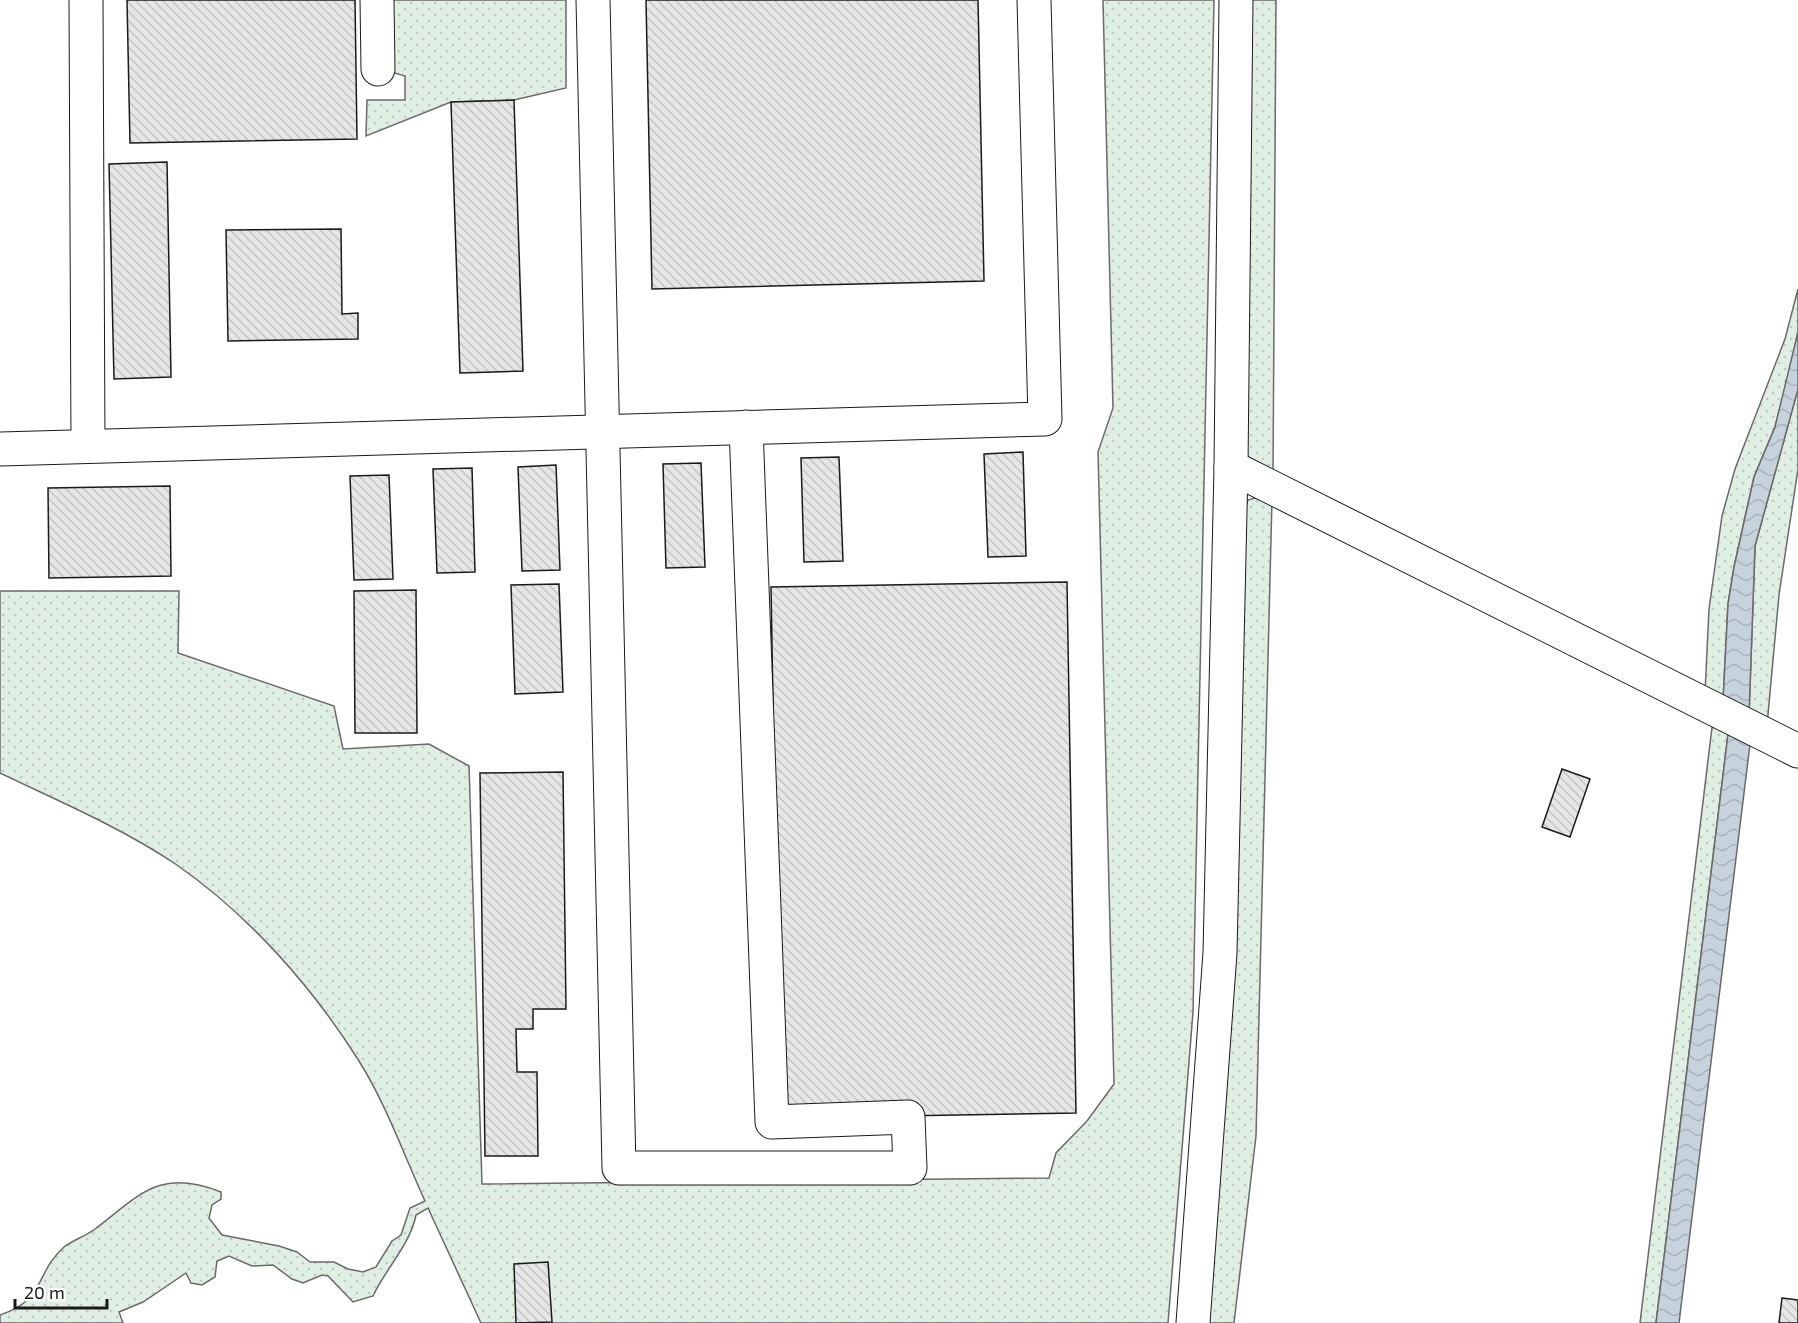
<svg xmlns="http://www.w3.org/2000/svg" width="1798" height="1323" font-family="'Exo 2',sans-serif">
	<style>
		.grass { fill: url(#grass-dots); stroke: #6a6a6a; stroke-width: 1.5 }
		.water { fill: url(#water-waves); stroke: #6a6a6a; stroke-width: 1.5 }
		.building { fill: url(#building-back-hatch); stroke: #1a1a1a; stroke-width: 1.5 }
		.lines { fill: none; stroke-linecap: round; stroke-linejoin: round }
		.minor-casing { stroke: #1a1a1a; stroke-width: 35 }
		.minor { stroke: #fff; stroke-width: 33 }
	</style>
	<defs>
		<pattern id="grass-dots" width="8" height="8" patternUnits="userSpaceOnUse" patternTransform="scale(1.5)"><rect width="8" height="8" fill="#e0efe3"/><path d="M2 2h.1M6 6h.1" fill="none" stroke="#c0ccc2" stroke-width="1.8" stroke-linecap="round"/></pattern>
		<pattern id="water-waves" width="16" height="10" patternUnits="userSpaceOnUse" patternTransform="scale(1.5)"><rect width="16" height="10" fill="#c6d2dc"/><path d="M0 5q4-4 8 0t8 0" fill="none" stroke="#aab4bc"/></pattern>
		<pattern id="building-back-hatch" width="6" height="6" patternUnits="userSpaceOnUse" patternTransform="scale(1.5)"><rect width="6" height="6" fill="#e6e6e6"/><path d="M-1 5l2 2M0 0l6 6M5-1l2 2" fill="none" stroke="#c5c5c5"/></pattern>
	</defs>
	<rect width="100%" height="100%" fill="#fff"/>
	<g class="grass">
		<path d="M386 0H566V88L514 100 451 102 366 136 367 100H405V76L388 71Z"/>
		<path d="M1103 0H1214L1193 1012 1168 1323H481L428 1208 416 1215C410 1245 386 1268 373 1296L353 1302 328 1276 322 1275 303 1283 292 1279 273 1265 252 1266 229 1256 217 1261 215 1277 202 1285 191 1283 186 1273 143 1302 119 1312 123 1323H0V1315C47 1299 34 1274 64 1247 73 1240 86 1236 95 1229 141 1194 159 1168 221 1192V1199L212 1205 209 1218 222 1235 279 1246 297 1252 310 1262H334L348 1269 363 1272 376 1267 392 1241 401 1235 410 1208 425 1201C404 1155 386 1104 359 1061 311 985 248 914 174 863 120 827 58 801 0 773V591H179L178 653 334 706 343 749 429 744 469 766 482 1184 1049 1178 1056 1153 1087 1121 1114 1084 1098 452 1113 408Z"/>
		<path d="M1250 0H1276L1273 473 1248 460 1245 433Z"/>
		<path d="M1798 289V332L1789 373 1775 427 1754 477 1734 567 1728 604 1723 701 1705 692 1709 609 1722 516 1735 469 1785 339Z"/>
		<path d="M1798 389V469L1779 595 1767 725 1749 716 1755 546Z"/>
		<path d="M1258 497 1272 499 1256 1136 1234 1323H1205L1241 519 1248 500Z"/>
		<path d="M1713 719 1729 726 1656 1323H1640Z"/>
	</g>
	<g class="water">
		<path d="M1798 332V389L1755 546 1749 716 1723 701 1728 604 1734 567 1754 477 1775 427Z"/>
		<path d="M1729 726 1751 736 1679 1323H1656Z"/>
	</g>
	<g class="building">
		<path d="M127 0H355L357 139 130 143Z"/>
		<path d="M646 0H978L984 281 652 289Z"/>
		<path d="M514 100 523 371 460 373 451 102Z"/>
		<path d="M167 162 171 377 114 379 109 164Z"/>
		<path d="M341 229 342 314 358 313V339L228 341 226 230Z"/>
		<path d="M1023 452 1026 556 988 557 984 454Z"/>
		<path d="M839 457 843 561 804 562 801 458Z"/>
		<path d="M701 463 705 567 666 568 663 464Z"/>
		<path d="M556 465 560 570 522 571 518 467Z"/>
		<path d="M472 468 475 572 437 573 433 469Z"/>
		<path d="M389 475 393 579 354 580 350 476Z"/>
		<path d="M170 486 171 576 49 578 48 488Z"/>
		<path d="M1067 582 1076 1113 780 1118 771 587Z"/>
		<path d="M559 584 563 692 515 694 511 585Z"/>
		<path d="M416 590 417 733H355L354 591Z"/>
		<path d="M1562 769 1590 779 1570 837 1542 827Z"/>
		<path d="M563 772 566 1009H533V1029H516L517 1072H537L538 1156H485L480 773Z"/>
		<path d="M548 1262 552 1322 516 1323 514 1264Z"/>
		<path d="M1782 1298 1798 1300V1323H1779Z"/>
	</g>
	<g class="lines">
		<g class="minor-casing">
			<g id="minor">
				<path d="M86 0 88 446"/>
				<path d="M377 0 378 69"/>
				<path d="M593 0 619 1168H910L908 1117 772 1122 746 427"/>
				<path d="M0 449 1045 419 1034 0"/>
				<path d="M1231 467 1798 751"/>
				<path d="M1193 1323 1220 953 1231 467 1236 0"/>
			</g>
		</g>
		<use href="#minor" class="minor"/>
	</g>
	<path d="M15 1299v9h92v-9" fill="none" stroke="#1a1a1a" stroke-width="3"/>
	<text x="24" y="1299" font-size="18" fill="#1a1a1a" stroke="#ffffff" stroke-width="4.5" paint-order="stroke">20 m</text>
</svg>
